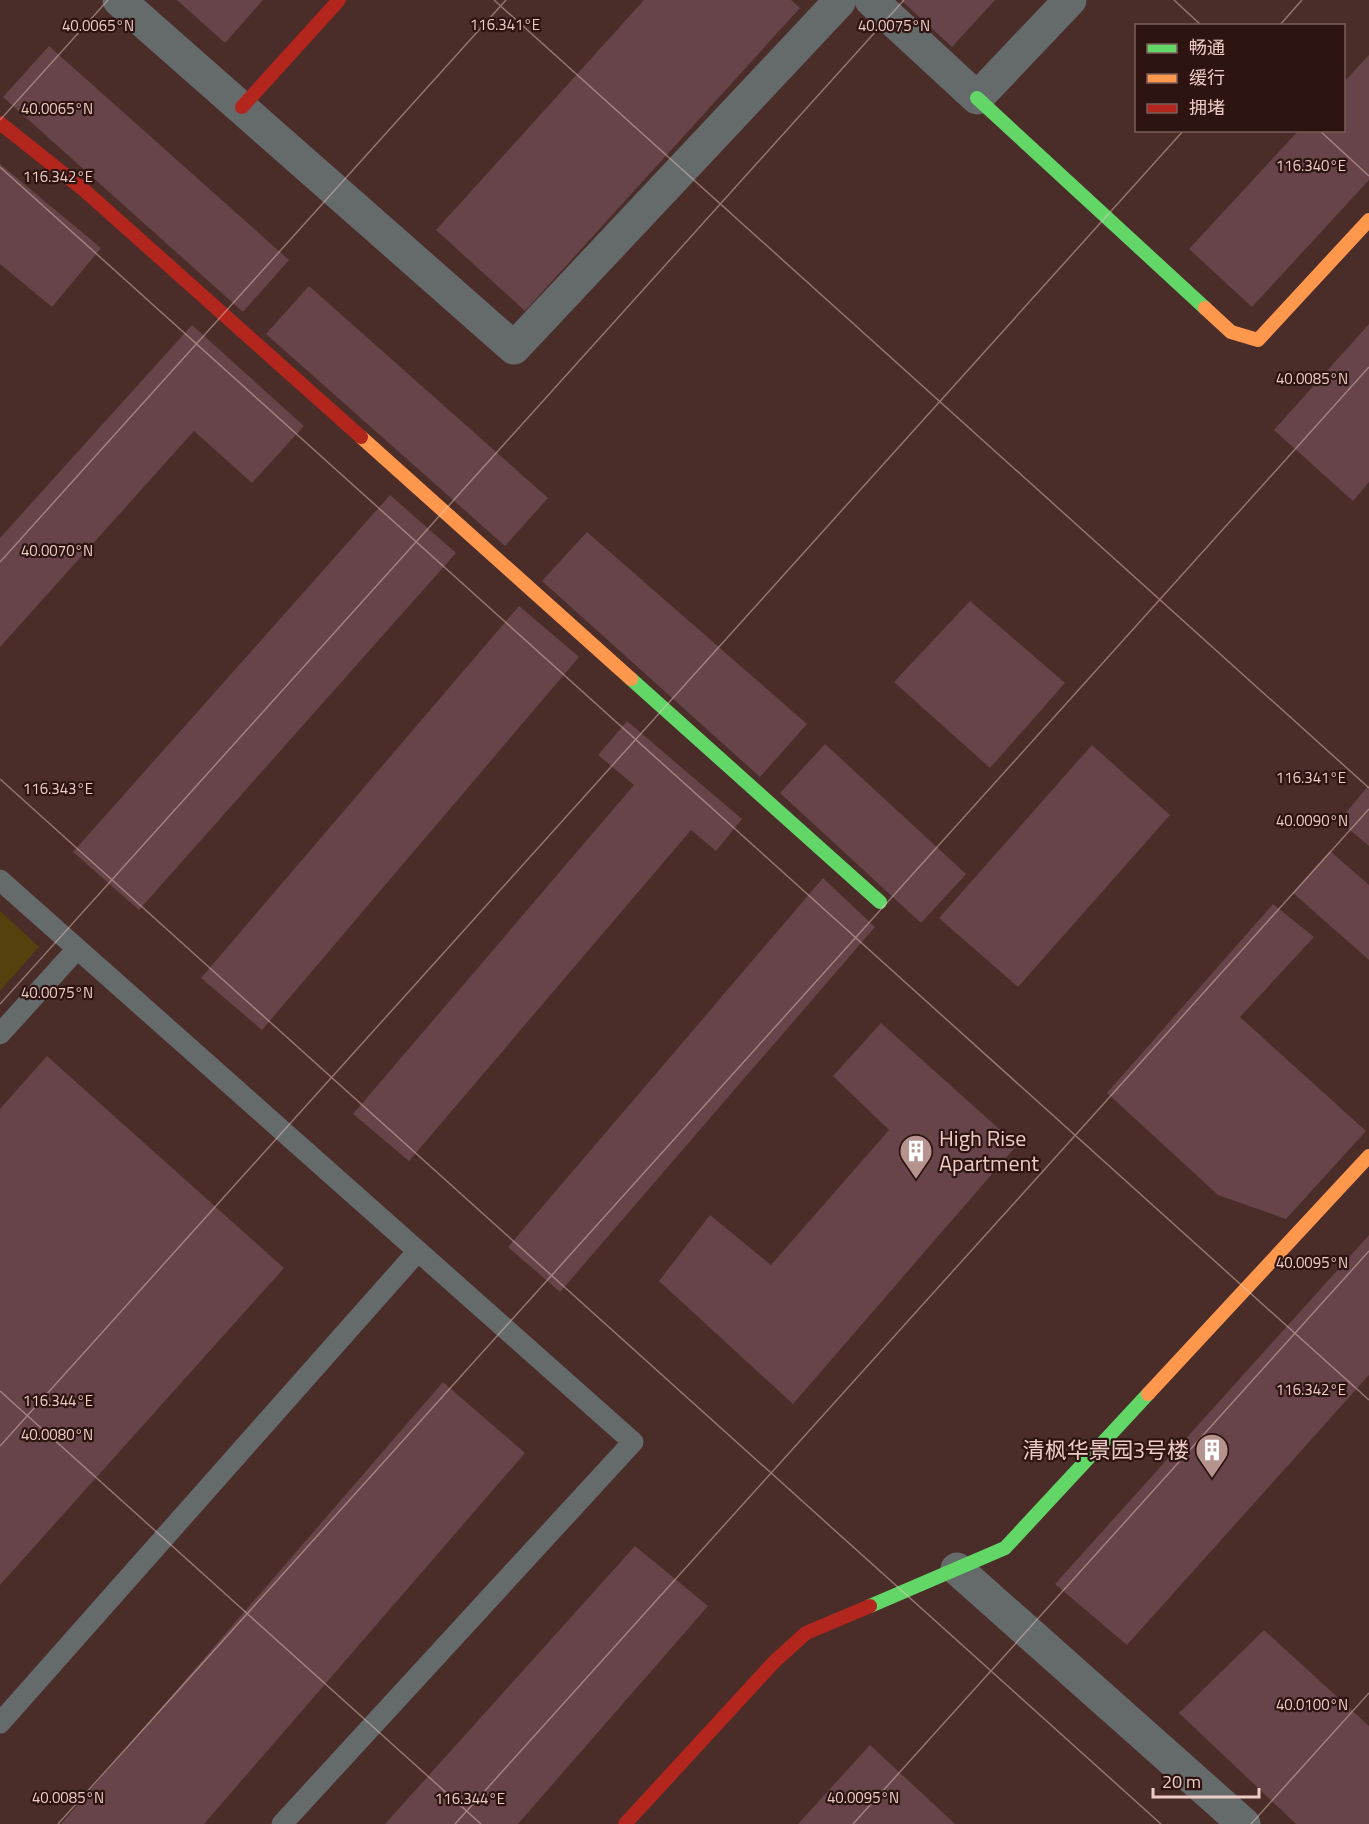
<svg xmlns="http://www.w3.org/2000/svg" width="1369" height="1824" font-family="'Titillium Web','Noto Sans SC',sans-serif">
	<style>
		.green { fill: #55410d }
		.building { fill: #664449 }
		.lines { fill: none; stroke-linecap: round; stroke-linejoin: round }
		.lane { stroke: #656a6b; stroke-width: 21 }
		.street { stroke: #656a6b; stroke-width: 33 }
		.fast { stroke: #63d668; stroke-width: 14 }
		.slow { stroke: #ff974d; stroke-width: 14 }
		.jam { stroke: #b3261e; stroke-width: 14 }
		.ticks { fill: none; stroke: #eecbc5; stroke-width: 1.5; stroke-opacity: 0.45 }
		.labels { text-anchor: middle; stroke-width: 4.5; stroke-linejoin: round; paint-order: stroke }
		.poi-label { font-size: 22px; fill: #eecbc5; stroke: #2d1411; text-anchor: start }
		.ticks-label { font-size: 15px; text-anchor: middle; fill: #eecbc5; stroke: #2d1411; stroke-width: 4.5; stroke-linejoin: round; paint-order: stroke }
	</style>
	<rect width="100%" height="100%" fill="#4a2c29"/>
	<path class="green" d="M0 911 39 947 0 991Z"/>
	<g class="building">
		<path d="M177 0H263L225 43Z"/>
		<path d="M644 0H791L800 8 525 311 436 230Z"/>
		<path d="M901 0H995L952 47Z"/>
		<path d="M49 46 289 260 243 312 3 97Z"/>
		<path d="M1369 55V180L1252 307 1189 249 1299 130H1344V82Z"/>
		<path d="M0 164 101 248 52 307 0 264Z"/>
		<path d="M309 286 548 498 505 546 266 334Z"/>
		<path d="M1369 324V482L1353 501 1274 430Z"/>
		<path d="M192 325 304 426 252 483 194 431 0 647V538Z"/>
		<path d="M390 495 456 553 139 910 73 852Z"/>
		<path d="M587 532 807 724 760 777 542 581Z"/>
		<path d="M970 601 1065 683 990 768 894 682Z"/>
		<path d="M519 606 579 657 262 1030 201 978Z"/>
		<path d="M627 721 742 819 716 851 691 830 409 1161 353 1114 634 785 598 755Z"/>
		<path d="M825 744 966 874 921 923 780 793Z"/>
		<path d="M1092 745 1170 815 1018 987 939 918Z"/>
		<path d="M1369 785V846L1339 821Z"/>
		<path d="M1330 851 1369 885V960L1293 893Z"/>
		<path d="M823 878 875 927 560 1292 508 1247Z"/>
		<path d="M1273 904 1314 937 1240 1017 1366 1131 1286 1219 1218 1195 1107 1093Z"/>
		<path d="M881 1023 1017 1145 793 1404 659 1281 710 1215 771 1265 889 1130 833 1076Z"/>
		<path d="M47 1056 284 1268 0 1585V1109Z"/>
		<path d="M1369 1235V1375L1127 1645 1055 1584Z"/>
		<path d="M443 1382 525 1453 204 1824H61Z"/>
		<path d="M635 1546 708 1606 518 1824H385Z"/>
		<path d="M1264 1630 1369 1726V1824H1296L1179 1713Z"/>
		<path d="M870 1745 955 1824H798Z"/>
	</g>
	<g class="lines">
		<g class="lane">
			<path d="M0 880 633 1442 282 1824"/>
			<path d="M0 1034 77 949"/>
			<path d="M0 1723 418 1251"/>
		</g>
		<g class="street">
			<path d="M119 0 514 348 839 2V0"/>
			<path d="M871 0 977 98 1070 0"/>
			<path d="M957 1569 1244 1824"/>
		</g>
		<g class="fast">
			<path d="M977 98 1205 308"/>
			<path d="M631 679 880 902"/>
			<path d="M870 1606 1005 1548 1148 1394"/>
		</g>
		<g class="slow">
			<path d="M1205 308 1231 332 1258 340 1369 220"/>
			<path d="M361 437 631 679"/>
			<path d="M1148 1394 1369 1156"/>
		</g>
		<g class="jam">
			<path d="M242 107 339 0"/>
			<path d="M0 123 84 190 361 437"/>
			<path d="M625 1824 774 1662 806 1633 870 1606"/>
		</g>
	</g>
	<path class="ticks" d="M494 0 1369 788M1174 0 1202 26M1279 26 1302 0M0 120 108 0M1319 130 1369 176M0 167 1369 1400M0 562 506 0M0 779 1161 1824M0 1004 904 0M0 1391 481 1824M0 1446 1184 130M58 1824 1369 367M455 1824 1369 809M853 1824 1369 1251M1251 1824 1369 1693"/>
	<defs>
		<g id="building-pin" transform="scale(1.725)"><path d="M0 17L-7.5 6A9.5 9.5 0 1 1 7.5 6Z" fill="#b5938e" stroke="#2d1411"/><path d="M-4-6H4V6H1V3H-1V6H-4ZM-2.5-4.3h1.7v1.8h-1.7ZM.8-4.3h1.7v1.8H.8ZM-2.5-1h1.7V.8h-1.7ZM.8-1h1.7V.8H.8Z" fill="#fff"/></g>
	</defs>
	<g fill-rule="evenodd">
		<use href="#building-pin" x="916" y="1151"/>
		<use href="#building-pin" x="1212" y="1450"/>
	</g>
	<g class="labels">
		<g class="poi-label">
			<text x="939" y="1146">High Rise<tspan x="939" dy="25">Apartment</tspan></text>
			<text x="1189" y="1458" text-anchor="end">清枫华景园3号楼</text>
		</g>
	</g>
	<g class="ticks-label">
		<text x="505" y="30">116.341°E</text>
		<text x="98" y="31">40.0065°N</text>
		<text x="894" y="31">40.0075°N</text>
		<text x="57" y="114">40.0065°N</text>
		<text x="1311" y="171">116.340°E</text>
		<text x="58" y="182">116.342°E</text>
		<text x="1312" y="384">40.0085°N</text>
		<text x="57" y="556">40.0070°N</text>
		<text x="1311" y="783">116.341°E</text>
		<text x="58" y="794">116.343°E</text>
		<text x="1312" y="826">40.0090°N</text>
		<text x="57" y="998">40.0075°N</text>
		<text x="1312" y="1268">40.0095°N</text>
		<text x="1311" y="1395">116.342°E</text>
		<text x="58" y="1406">116.344°E</text>
		<text x="57" y="1440">40.0080°N</text>
		<text x="1312" y="1710">40.0100°N</text>
		<text x="68" y="1803">40.0085°N</text>
		<text x="863" y="1803">40.0095°N</text>
		<text x="470" y="1804">116.344°E</text>
	</g>
	<rect x="1135" y="24" width="210" height="108" fill="#2d1411" stroke="#7a5d59" stroke-width="1.5"/>
	<rect x="1147" y="44" width="30" height="9" fill="#63d668" stroke="#7a5d59" stroke-width="1.5"/>
	<text x="1189" y="54" font-size="18" fill="#eecbc5">畅通</text>
	<rect x="1147" y="74" width="30" height="9" fill="#ff974d" stroke="#7a5d59" stroke-width="1.5"/>
	<text x="1189" y="84" font-size="18" fill="#eecbc5">缓行</text>
	<rect x="1147" y="104" width="30" height="9" fill="#b3261e" stroke="#7a5d59" stroke-width="1.5"/>
	<text x="1189" y="114" font-size="18" fill="#eecbc5">拥堵</text>
	<path d="M1153 1788v9h106v-9" fill="none" stroke="#eecbc5" stroke-width="3"/>
	<text x="1162" y="1788" font-size="18" fill="#eecbc5" stroke="#2d1411" stroke-width="4.5" paint-order="stroke">20 m</text>
</svg>
